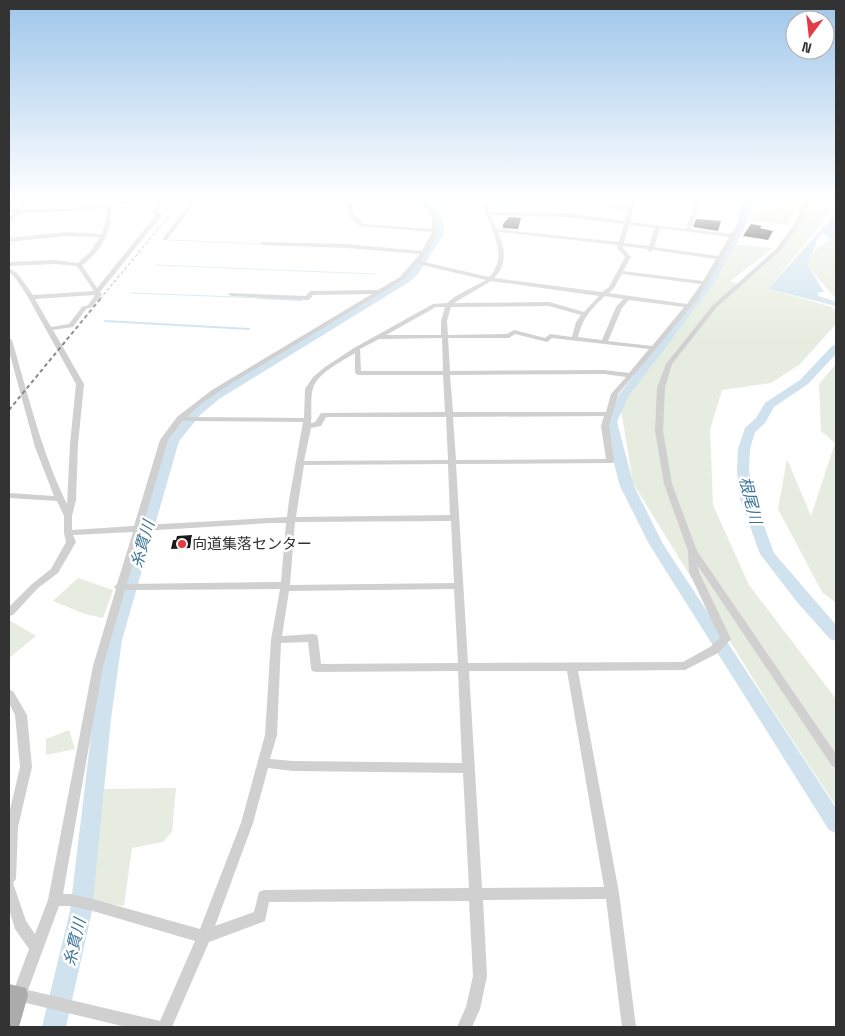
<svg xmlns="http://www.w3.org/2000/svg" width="845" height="1036" font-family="'Space Grotesk','Noto Sans JP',sans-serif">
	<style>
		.green { fill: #e6ecdf }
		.water { fill: #cfe2ee }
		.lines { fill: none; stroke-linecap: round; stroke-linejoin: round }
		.stream-far1 { stroke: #cfe2ee; stroke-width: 1 }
		.stream { stroke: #cfe2ee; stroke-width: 2 }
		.river { fill: #cfe2ee; fill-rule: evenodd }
		.building { fill: #1a1a1a }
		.minor { fill: #d0d0d0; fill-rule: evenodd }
		.major { fill: #ababab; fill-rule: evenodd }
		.rail-far1 { stroke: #888; stroke-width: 1; stroke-dasharray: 3 2.5; stroke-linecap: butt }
		.rail { stroke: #888; stroke-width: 2; stroke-dasharray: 4 3; stroke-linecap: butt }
		.poi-dot { fill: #e63946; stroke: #fff; stroke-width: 2 }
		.labels { text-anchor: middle; stroke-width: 5; stroke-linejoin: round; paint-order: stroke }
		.poi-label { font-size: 15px; fill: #333; stroke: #fff; text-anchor: start }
		.water-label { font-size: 16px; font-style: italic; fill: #3f7597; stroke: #fff }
	</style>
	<rect width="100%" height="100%" fill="#fff"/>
	<g class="green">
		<path d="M811 198H834L829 214 768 289 832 307 836 312V324L800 364 771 383 722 390 710 430 713 505 749 585 836 699V806L768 703 633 483 620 404 659 349 716 278 714 276 732 244 773 248 730 281 742 285C777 254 792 242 811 198Z"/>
		<path d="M781 200 801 203 786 225 749 220 752 214 782 208Z"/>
		<path d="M830 240 836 243V299L806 264 818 247Z"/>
		<path d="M836 364V603L822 592 778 509 787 459 811 516 835 443 821 431 819 384Z"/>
		<path d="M78 578 113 590 103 618 85 614 53 601Z"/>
		<path d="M9 620 36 636 9 658Z"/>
		<path d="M69 730 75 749 46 755V739Z"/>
		<path d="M176 788 172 832 163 842 132 848 124 906 92 901 104 789Z"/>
	</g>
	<path class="water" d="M836 200V243L822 233C813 243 815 253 807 264L824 292H819L818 296 834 301 836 306 768 289 828 222 834 213Z"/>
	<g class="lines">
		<g class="stream-far1">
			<path d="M199 200 345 204"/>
			<path d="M169 240 260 244"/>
			<path d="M155 265 375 274"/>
			<path d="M131 293 288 299"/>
		</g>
		<g class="stream">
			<path d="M258 298 301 300"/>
			<path d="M105 321 249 329"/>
		</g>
		<g class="river">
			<path d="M418 198H426C437 209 445 218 444 234L418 274 409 282 219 399 201 414 179 441 122 640 111 719 92 911 66 1027H42L70 911 93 719 106 640 167 440 193 410 211 395 403 278 412 270 436 234C437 217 428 210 418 198Z"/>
			<path d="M746 198H754L746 226 714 283 628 397 617 422 634 486 663 544 836 808V833L829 830 649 544 620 486 607 437 605 422 617 397 705 282 738 226Z"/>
			<path d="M836 345V354L808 384 774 407 765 423 755 432 750 449 749 471 754 499 774 553 836 625V641L830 639 797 602 760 554 740 499 737 471 738 449 745 428 756 418 765 403 800 380 832 346Z"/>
		</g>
	</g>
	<g class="building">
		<path d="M509 217 521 218 518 229 503 228V224Z"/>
		<path d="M696 219 721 221 718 231 693 227Z"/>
		<path d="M751 224 762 226 760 228 773 231 768 240 743 236Z"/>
		<path d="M192 535 190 548 171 549 173 540H176L177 536Z"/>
	</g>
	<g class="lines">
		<g class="minor">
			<path d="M27 198H32L21 210 73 209 149 198H164L158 212 162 215 100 292 102 294 92 307 86 309 73 327 53 330 84 384 78 444 76 500 72 516V530L134 526 160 440 177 417 212 390 372 294 313 295 310 299 308 300 231 296 228 294 229 293 306 296 309 292 311 291 378 290 400 277 420 254 346 248 263 245 260 243 261 242 346 244 422 251 431 234 432 232 360 226C353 220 345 215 347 204L289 202 287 201V200L348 202 351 198H355L352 206 353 213 363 224 432 229V217L416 198H421C425 203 434 210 437 216 443 230 429 251 420 261L489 277C512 253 486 224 481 198H485L489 212 565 213 625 221 628 210 589 204 518 199 516 198C553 197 592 202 629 207L632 198H636L630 222 686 229 697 198H701L691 229 731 234 737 224 743 198H747L743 224 699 297 618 394 609 426 614 461 613 463 456 464 468 663 683 662 710 647 720 638 689 572 688 551 664 484 655 431 657 388 666 364 712 306 776 249 796 222 805 198H809L802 222 780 251 716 308 672 364 665 388 663 431 672 484 697 551 836 754V768L832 766 698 566 699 572 731 639 718 653 685 670 578 671 619 893 636 1027H622L606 899 483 900 487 976 480 1009 472 1027H457L466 1007 473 976 469 901 269 902 265 921 209 942 172 1027H126L14 1000 12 995 29 949 15 929 9 909V814L20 767 15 715 9 703V690L13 691 27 715 32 767 18 827 16 879 13 883 26 921 35 934 48 900 93 666 116 589 114 587 117 584 133 532 73 535 76 542 58 573 38 588 13 615 9 616V607L32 584 51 569 66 542 64 533V516L57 501 9 498V493L54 496 35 447 9 351V338L12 340C28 395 42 453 67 504L70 444 76 384 28 297 14 276 9 272V268L18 274 33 295 94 291 77 266 55 264 9 266V262L55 260 78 263 90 252 100 237 66 236 9 242V238L66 232 102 234 105 223 107 207 73 211 19 213 11 222H9V218L14 213 9 211V209L16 210ZM159 199 152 212 156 215 97 288 82 265C102 251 112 231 111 206ZM490 215 565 217 624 224 619 242 497 229ZM629 225 655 228 649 246 624 243ZM660 228 729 237 718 256 654 247ZM498 232 618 245 617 248 625 257 609 287 602 292 494 278C508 264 505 249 498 232ZM623 246 647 249 650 252 653 250 716 259 703 281 623 271 631 257 623 248ZM418 264 486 280 456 296 447 303 433 304 354 348 325 367 313 377 305 389 304 418 187 417 202 403 232 383 404 279ZM622 274 701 284 687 304 609 293 614 288ZM491 281 599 296 584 312 549 302 454 303ZM95 295 88 305 82 307 69 324 51 327 35 299ZM605 296 623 299 616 307 602 340 578 337C583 318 590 310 605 296ZM629 300 684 307 652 346 608 341 622 308ZM549 306 581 315 576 322 572 337 550 334 545 338 514 330 507 334 448 335 447 321 451 307ZM436 307H445L441 321V335H386ZM515 334 547 342 552 338 649 349 629 373 604 370 450 371 448 338H509ZM442 338 443 371H361L360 349 379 339ZM355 353V373L358 375H443L445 412 324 413H321L315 422 311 423C312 413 310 398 313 388 319 372 341 362 355 353ZM604 374 626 377 611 394 606 412H453L450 375ZM604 416 601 426 606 459 456 460 453 417ZM326 417H446L448 460 304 461 311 428 321 426ZM183 421 303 422 289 500 287 517 143 525 168 440ZM448 464 450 515 296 517 304 465ZM451 521 454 583 290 585 295 522ZM270 523H286L281 582 127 584 142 531ZM280 589 271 640 265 735 241 823 200 929 93 899 71 894H63L103 666 125 590ZM454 589 458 663 321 664 318 638 317 635 313 634 282 636 289 591ZM308 642 311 668 312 671 316 672 458 671 462 763 293 761 270 759 277 735 281 643ZM469 671H567L604 887 482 888ZM268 768 293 771 463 773 469 888 264 890 259 892 254 912 215 926 253 823ZM59 906H71L93 911 195 941 160 1021 28 990Z"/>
			<path d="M194 198H198L167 240H163V238Z"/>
		</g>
		<g class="major">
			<path d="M805 198 836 200V204L808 200Z"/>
			<path d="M9 984 26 988 28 995 19 1027H9Z"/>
		</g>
		<path class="rail-far1" d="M100 299 184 198"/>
		<path class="rail" d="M9 410 101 298"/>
	</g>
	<linearGradient id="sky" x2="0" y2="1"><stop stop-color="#9ec6ea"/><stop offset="0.58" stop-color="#fff"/><stop offset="1" stop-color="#fff" stop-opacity="0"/></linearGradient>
	<rect width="845" height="343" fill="url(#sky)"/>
	<circle class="poi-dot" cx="182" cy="544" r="5"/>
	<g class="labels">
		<g class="poi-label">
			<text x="192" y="549">向道集落センター</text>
		</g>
		<g class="water-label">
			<text transform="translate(751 500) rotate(76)" y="6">根尾川</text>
			<text transform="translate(142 544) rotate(-74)" y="6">糸貫川</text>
			<text transform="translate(74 942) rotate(-77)" y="6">糸貫川</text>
		</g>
	</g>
	<rect width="845" height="1036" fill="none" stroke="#333333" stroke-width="20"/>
	<g transform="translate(810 35) rotate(195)"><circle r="24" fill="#ffffff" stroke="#adadad"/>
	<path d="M0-4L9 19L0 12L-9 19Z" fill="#e63946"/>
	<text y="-8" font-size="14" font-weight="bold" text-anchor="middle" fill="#333333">N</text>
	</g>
</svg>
